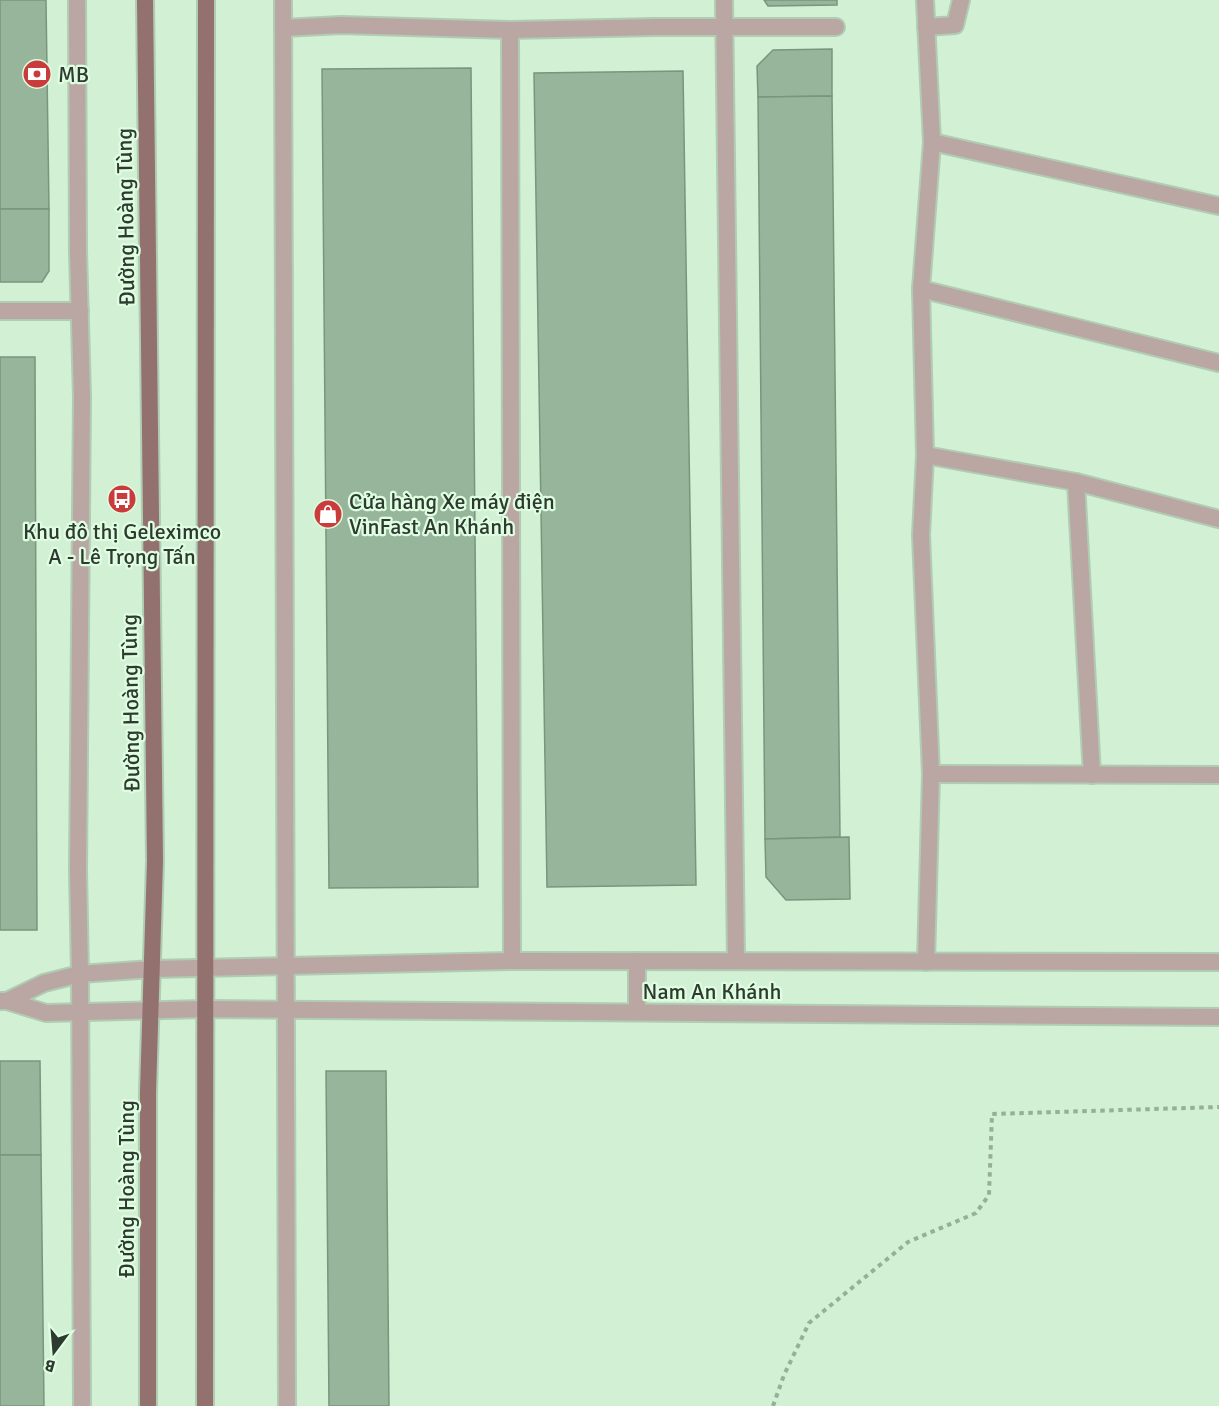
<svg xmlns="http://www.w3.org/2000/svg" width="1219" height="1406" font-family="Signika,sans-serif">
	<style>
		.building { fill: #97b59a; stroke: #79967d; stroke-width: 1.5 }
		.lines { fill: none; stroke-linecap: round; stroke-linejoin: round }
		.minor-casing { stroke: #b0ccb3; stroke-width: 20 }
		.tertiary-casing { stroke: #b0ccb3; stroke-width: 20 }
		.primary-casing { stroke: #b0ccb3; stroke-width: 20 }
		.path { stroke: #97af99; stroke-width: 4; stroke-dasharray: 4.5 4.5; stroke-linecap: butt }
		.minor { stroke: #baa7a4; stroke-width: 16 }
		.tertiary { stroke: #baa7a4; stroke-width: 16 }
		.primary { stroke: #92716e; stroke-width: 16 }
		.labels { text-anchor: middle; stroke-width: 4.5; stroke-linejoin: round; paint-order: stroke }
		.poi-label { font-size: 22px; fill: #2e3a2f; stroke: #defde1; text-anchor: start }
		.street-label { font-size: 22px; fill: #2e3a2f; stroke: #defde1 }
	</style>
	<rect width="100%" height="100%" fill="#d1f0d4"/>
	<g class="building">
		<path d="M0 0H46L49 209H0Z"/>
		<path d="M764 0H837V5L768 6Z"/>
		<path d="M832 49V96L758 97 757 66 773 50Z"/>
		<path d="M471 68 478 887 329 888 322 69Z"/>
		<path d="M683 71 696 885 547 887 534 73Z"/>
		<path d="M832 96 840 837 765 839 758 97Z"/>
		<path d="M0 209H49V271L42 282H0Z"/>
		<path d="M0 357H35L37 930H0Z"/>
		<path d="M849 837 850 899 786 900 766 877 765 839Z"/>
		<path d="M0 1061H40L41 1155H0Z"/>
		<path d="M326 1071H386L389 1406H329Z"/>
		<path d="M0 1155H41L44 1406H0Z"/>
	</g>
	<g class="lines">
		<g class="minor-casing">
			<g id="minor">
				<path d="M77 0 78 251 82 397 78 870 80 974 82 1406"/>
				<path d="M283 0 287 1406"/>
				<path d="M724 0 736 960"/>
				<path d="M925 0 932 142 921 289 925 455 921 535 931 774 926 962"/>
				<path d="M926 27 955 25 961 0"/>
				<path d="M283 28 341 25 510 30 655 27H836"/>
				<path d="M510 30 512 961"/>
				<path d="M932 142 1219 206"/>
				<path d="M921 289 1219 363"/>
				<path d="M0 311H80"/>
				<path d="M925 455 1076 482 1219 519"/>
				<path d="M1076 482 1092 775"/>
				<path d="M931 774 1219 775"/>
			</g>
		</g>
		<g class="tertiary-casing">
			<g id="tertiary">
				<path d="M0 1001H7L46 1013 205 1009 1219 1017"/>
				<path d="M7 1001 44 983 80 974 152 969 512 961 1219 962"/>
				<path d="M637 1012V961"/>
			</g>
		</g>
		<g class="primary-casing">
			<g id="primary">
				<path d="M145 0 155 861 148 1092V1406"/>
				<path d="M205 1406 206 0"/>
			</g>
		</g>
		<path class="path" d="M773 1406 784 1375 809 1323 908 1242 976 1213 989 1195 992 1114 1219 1107"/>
		<use href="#minor" class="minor"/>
		<use href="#tertiary" class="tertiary"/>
		<use href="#primary" class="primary"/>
	</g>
	<defs>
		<g id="bank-disc" transform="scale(1.5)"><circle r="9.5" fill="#ca3b3b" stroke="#defde1"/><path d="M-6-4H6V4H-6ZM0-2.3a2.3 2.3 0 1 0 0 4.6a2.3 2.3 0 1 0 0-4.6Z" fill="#fff"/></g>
		<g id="bus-disc" transform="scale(1.5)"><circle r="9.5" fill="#ca3b3b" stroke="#defde1"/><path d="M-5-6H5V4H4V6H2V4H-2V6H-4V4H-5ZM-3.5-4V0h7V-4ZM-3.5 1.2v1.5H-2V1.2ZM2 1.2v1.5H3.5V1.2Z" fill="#fff"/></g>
		<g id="shop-disc" transform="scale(1.5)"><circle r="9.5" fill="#ca3b3b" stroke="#defde1"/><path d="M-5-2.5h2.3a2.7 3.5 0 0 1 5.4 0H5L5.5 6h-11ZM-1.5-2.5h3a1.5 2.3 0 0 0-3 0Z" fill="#fff"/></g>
	</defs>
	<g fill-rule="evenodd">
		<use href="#bank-disc" x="37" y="74"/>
		<use href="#bus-disc" x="122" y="499"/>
		<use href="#shop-disc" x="328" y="514"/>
	</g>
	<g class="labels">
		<g class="poi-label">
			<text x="58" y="82">MB</text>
			<text x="349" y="509">Cửa hàng Xe máy điện<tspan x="349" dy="25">VinFast An Khánh</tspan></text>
			<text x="122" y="539" text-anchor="middle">Khu đô thị Geleximco<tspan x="122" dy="25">A - Lê Trọng Tấn</tspan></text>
		</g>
		<g class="street-label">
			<text transform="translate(125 217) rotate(-91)" y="8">Đường Hoàng Tùng</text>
			<text transform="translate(130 703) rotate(-91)" y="8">Đường Hoàng Tùng</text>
			<text x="712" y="999">Nam An Khánh</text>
			<text transform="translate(126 1189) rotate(-90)" y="8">Đường Hoàng Tùng</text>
		</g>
	</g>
	<g transform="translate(54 1352) rotate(196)" stroke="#defde1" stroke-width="4.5" paint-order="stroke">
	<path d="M0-4.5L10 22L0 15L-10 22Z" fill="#2e3a2f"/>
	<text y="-9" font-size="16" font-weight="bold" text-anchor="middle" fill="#2e3a2f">B</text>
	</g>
</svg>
